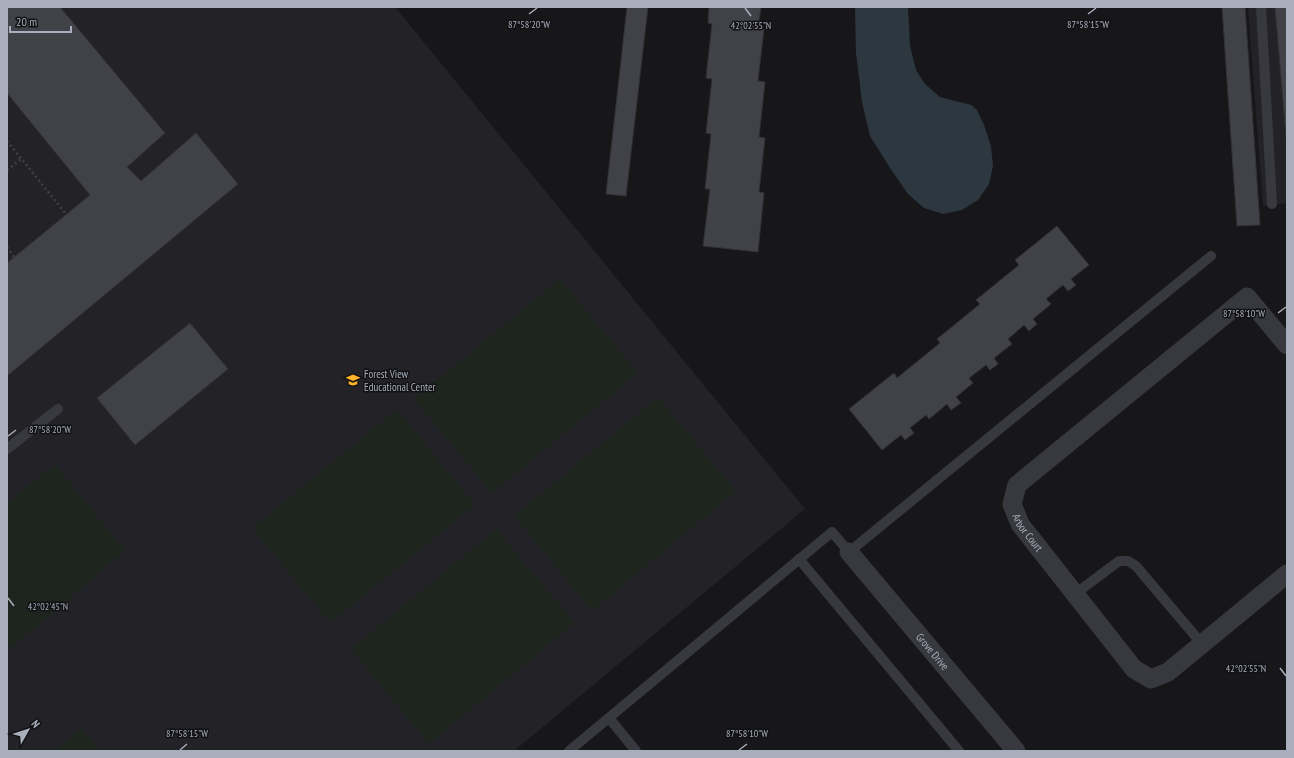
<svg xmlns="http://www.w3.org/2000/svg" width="1294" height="758" font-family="'PT Sans Narrow',sans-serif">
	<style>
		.built { fill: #232327 }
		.green { fill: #1d251e }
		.water { fill: #2c373f }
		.building { fill: #414247; stroke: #313136 }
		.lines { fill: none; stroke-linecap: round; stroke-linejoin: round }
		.path { stroke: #3e4046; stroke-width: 2.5; stroke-dasharray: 2 3; stroke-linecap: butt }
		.service { stroke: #38393f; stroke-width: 10 }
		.minor { stroke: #38393f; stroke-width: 19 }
		.ticks { fill: none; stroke: #a8aebb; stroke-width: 1.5 }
		.labels { text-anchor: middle; stroke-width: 3; stroke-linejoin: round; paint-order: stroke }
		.poi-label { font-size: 11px; fill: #a8aebb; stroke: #121215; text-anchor: start }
		.street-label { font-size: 11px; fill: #a8aebb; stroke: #121215 }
		.ticks-label { font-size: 10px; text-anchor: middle; fill: #a8aebb; stroke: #121215; stroke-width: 3; stroke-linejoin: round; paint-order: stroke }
	</style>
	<rect width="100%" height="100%" fill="#17171a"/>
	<g class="built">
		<path d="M7 7H395L805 509 514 751H7Z"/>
		<path d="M1248 7H1287V203L1263 206Z"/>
	</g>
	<g class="green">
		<path d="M560 279 638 373 492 493 414 399Z"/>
		<path d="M658 397 736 491 592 611 514 516Z"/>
		<path d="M397 409 475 505 330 623 252 528Z"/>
		<path d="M55 464 125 551 7 651V503Z"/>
		<path d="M496 529 575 623 429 744 351 649Z"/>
		<path d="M81 728 100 751H54Z"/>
	</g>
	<path class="water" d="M855 7H908L910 46 916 70 925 84 940 97 971 105 977 110 984 125 991 146 993 166 989 184 978 200 962 210 943 214 924 208 908 194 890 168 870 136 862 102 856 53Z"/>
	<g class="building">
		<path d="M7 7H60L165 133 127 167 141 181 196 133 238 184 7 376V263L90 195 7 93Z"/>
		<path d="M627 7H648L626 196 606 194Z"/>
		<path d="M709 7H761L758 29H764L758 81 765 82 759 137 765 138 759 192 764 193 758 252 703 246 710 189H705L711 134 706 133 712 79 706 78 712 24 708 23Z"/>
		<path d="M1222 7H1245L1260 225 1237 226Z"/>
		<path d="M1275 7H1287V148Z"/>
		<path d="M1057 226 1089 265 1071 279 1076 285 1068 291 1063 285 1046 299 1051 304 1033 319 1037 324 1029 331 1024 325 1008 339 1012 344 994 358 998 364 990 370 986 365 969 378 973 383 956 397 961 403 951 410 947 404 929 419 926 415 910 428 914 433 905 440 901 435 882 450 849 409 894 373 897 378 940 343 937 339 980 304 976 300 1019 265 1015 260Z"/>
		<path d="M190 323 228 369 135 445 97 398Z"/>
	</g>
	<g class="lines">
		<g class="path">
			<path d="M7 141 66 214"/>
			<path d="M7 170 21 159"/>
			<path d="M7 247 14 257"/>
		</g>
		<g class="service">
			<path d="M1261 7 1272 204"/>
			<path d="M7 449 58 409"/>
			<path d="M799 559 959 751"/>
			<path d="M1075 594 1119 561H1128L1136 566 1202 644"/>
			<path d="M609 718 636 751"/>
			<path d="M569 751 832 532 849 552 1211 256"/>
		</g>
		<g class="minor">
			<path id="s1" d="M1287 345 1247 297 1017 485 1012 504 1020 524 1134 669 1151 679 1168 672 1287 574"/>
			<path id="s2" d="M849 552 1016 751"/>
		</g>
	</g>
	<path class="ticks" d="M745 8 751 16M529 14 537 8M1088 14 1096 8M1278 313 1286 307M8 436 16 430M8 598 14 606M1280 668 1286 676M180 750 187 744M739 750 747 744"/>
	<defs>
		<g id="school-bare" transform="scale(1.08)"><path d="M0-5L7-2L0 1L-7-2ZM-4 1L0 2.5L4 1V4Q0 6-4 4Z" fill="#ffb32a" stroke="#121215" stroke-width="2.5" paint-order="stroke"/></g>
	</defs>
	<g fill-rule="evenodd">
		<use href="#school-bare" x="353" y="380"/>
	</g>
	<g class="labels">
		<g class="poi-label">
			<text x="364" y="378">Forest View<tspan x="364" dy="13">Educational Center</tspan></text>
		</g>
		<g class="street-label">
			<text dy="4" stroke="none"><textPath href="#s1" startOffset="412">Arbor Court</textPath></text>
			<text dy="4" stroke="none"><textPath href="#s2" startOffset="130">Grove Drive</textPath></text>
		</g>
	</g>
	<g class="ticks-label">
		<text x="1088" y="28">87°58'15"W</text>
		<text x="529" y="28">87°58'20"W</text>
		<text x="751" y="29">42°02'55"N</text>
		<text x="1244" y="317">87°58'10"W</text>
		<text x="50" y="433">87°58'20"W</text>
		<text x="48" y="610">42°02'45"N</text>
		<text x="1246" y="672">42°02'55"N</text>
		<text x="187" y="737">87°58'15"W</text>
		<text x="747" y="737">87°58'10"W</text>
	</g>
	<rect width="1294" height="758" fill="none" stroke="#a8aebb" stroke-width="16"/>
	<g transform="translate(28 730) rotate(51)" stroke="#121215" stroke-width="3" paint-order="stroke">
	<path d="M0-3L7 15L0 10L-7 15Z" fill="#a8aebb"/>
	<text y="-6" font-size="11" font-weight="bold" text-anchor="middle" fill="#a8aebb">N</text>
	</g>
	<path d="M10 26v6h61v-6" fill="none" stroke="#a8aebb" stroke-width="2"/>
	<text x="16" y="26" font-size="12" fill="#a8aebb" stroke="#121215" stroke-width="3" paint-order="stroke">20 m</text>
</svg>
